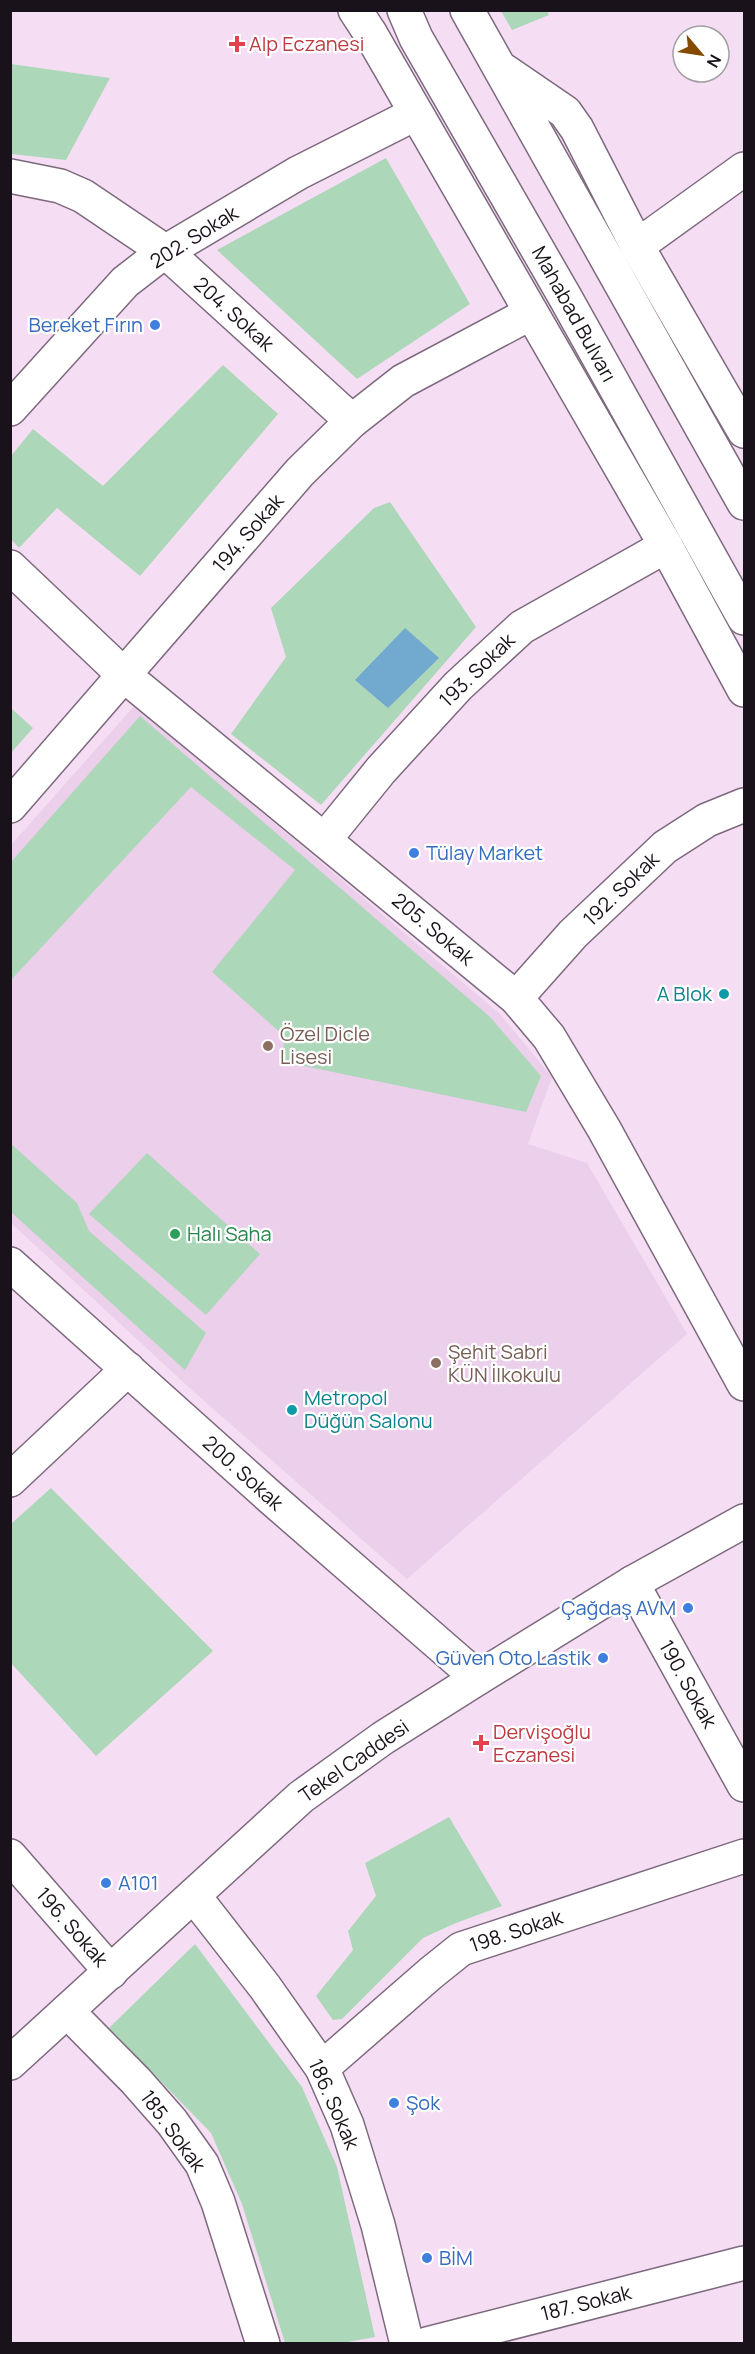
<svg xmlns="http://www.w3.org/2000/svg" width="755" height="2354" font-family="Manrope,sans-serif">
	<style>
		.built { fill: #ebcfeb }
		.green { fill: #acd7b9 }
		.water { fill: #71a9cf }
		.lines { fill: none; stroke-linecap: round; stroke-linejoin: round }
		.minor-casing { stroke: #7d697d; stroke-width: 36 }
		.major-casing { stroke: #7d697d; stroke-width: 36 }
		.minor { stroke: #fff; stroke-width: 33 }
		.major { stroke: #fff; stroke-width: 33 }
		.health-dot { fill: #e0444e; stroke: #fff; stroke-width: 2 }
		.shop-dot { fill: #3f7fe0; stroke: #fff; stroke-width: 2 }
		.culture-dot { fill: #0f9aa8; stroke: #fff; stroke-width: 2 }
		.education-dot { fill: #8d6e63; stroke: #fff; stroke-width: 2 }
		.leisure-dot { fill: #2e9e5b; stroke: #fff; stroke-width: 2 }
		.labels { text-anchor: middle; stroke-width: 4.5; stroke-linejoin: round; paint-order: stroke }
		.health-label { font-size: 20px; fill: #be3a42; stroke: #fff; text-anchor: start }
		.street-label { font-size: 20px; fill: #1a121a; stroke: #fff }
		.shop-label { font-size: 20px; fill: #366cbe; stroke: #fff; text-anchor: start }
		.culture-label { font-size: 20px; fill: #0d838f; stroke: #fff; text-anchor: end }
		.education-label { font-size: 20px; fill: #785e54; stroke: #fff; text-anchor: start }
		.leisure-label { font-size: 20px; fill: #27864d; stroke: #fff; text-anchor: start }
	</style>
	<rect width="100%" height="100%" fill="#f5def4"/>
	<path class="built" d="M135 705 500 1014 552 1077 528 1144 587 1163 687 1334 407 1579 194 1392 11 1223V845Z"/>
	<g class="green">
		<path d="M501 11H547L549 15 512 30Z"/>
		<path d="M11 64 110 78 66 160 11 154Z"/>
		<path d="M386 158 470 304 357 379 217 250Z"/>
		<path d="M223 365 278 414 140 576 57 508 19 548 11 539V456L33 429 103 486Z"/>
		<path d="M390 502 476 627 321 805 231 734 286 657 271 608 374 508Z"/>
		<path d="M11 708 33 728 11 753Z"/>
		<path d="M140 716 490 1017 541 1076 526 1112 285 1062 283 1035 212 972 295 870 191 787 11 980V862Z"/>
		<path d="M10 1143 77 1203 89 1231 206 1333 185 1370 11 1212Z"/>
		<path d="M147 1153 260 1254 206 1315 89 1214Z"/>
		<path d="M51 1488 213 1651 96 1756 11 1663V1524Z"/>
		<path d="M449 1817 502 1906 456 1923 423 1938 342 2019 333 2020 316 1996 353 1950 348 1931 376 1896 365 1863Z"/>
		<path d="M195 1944 302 2087 337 2167 375 2337 342 2343H285L242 2204 211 2133 109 2028Z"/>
	</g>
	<path class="water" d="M405 628 439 658 388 708 355 680Z"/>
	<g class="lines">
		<g class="minor-casing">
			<g id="minor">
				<path d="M355 10 370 33"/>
				<path d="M10 176 60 186 83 196 166 252 352 421"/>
				<path d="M637 246 744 169"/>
				<path d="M10 409 125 282 160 255 298 173 415 114"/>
				<path d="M10 567 125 676 516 998 549 1037 604 1129 744 1384"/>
				<path d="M10 806 300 472 352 421 403 381 531 313"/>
				<path d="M325 839 381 770 458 686 522 627 666 546"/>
				<path d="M516 998 573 934 665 847 707 820 744 805"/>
				<path d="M10 1264 270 1497 478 1678"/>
				<path d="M10 1480 128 1369"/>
				<path d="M632 1583 744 1785"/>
				<path d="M10 1856 111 1972"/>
				<path d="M194 1896 265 1987 322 2068 347 2125 378 2225 407 2344"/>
				<path d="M67 2011 136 2081 172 2122 202 2164 218 2202 263 2344"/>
				<path d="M10 2063 301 1797 383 1738 478 1678 632 1583 744 1521"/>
				<path d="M322 2068 431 1973 461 1949 744 1856"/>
				<path d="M427 2344 744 2263"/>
			</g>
		</g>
		<g class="major-casing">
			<g id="major">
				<path d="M404 10 416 38 565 297 744 618"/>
				<path d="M467 10 744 503"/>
				<path d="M370 33 666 546 744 690"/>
				<path d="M505 71 565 112 577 129 637 246 744 431"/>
			</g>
		</g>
		<use href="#minor" class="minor"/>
		<use href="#major" class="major"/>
	</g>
	<g class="health-dot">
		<path d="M234 35h6v6h6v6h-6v6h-6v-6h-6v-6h6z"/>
		<path d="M478 1734h6v6h6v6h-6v6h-6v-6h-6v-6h6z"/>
	</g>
	<g class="shop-dot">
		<circle cx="155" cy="325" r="6"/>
		<circle cx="414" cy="853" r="6"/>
		<circle cx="688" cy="1608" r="6"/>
		<circle cx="603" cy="1658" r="6"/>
		<circle cx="106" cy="1883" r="6"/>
		<circle cx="394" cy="2103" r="6"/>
		<circle cx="427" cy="2258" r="6"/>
	</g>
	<g class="culture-dot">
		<circle cx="724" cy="994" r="6"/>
		<circle cx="292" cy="1410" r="6"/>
	</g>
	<g class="education-dot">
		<circle cx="268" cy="1046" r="6"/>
		<circle cx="436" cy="1363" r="6"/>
	</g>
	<circle class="leisure-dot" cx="175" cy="1234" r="6"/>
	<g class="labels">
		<g class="health-label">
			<text x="249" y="51">Alp Eczanesi</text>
			<text x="493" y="1739">Dervişoğlu<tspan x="493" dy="23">Eczanesi</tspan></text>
		</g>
		<g class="street-label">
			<text transform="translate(194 237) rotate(-32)" y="7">202. Sokak</text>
			<text transform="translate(234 314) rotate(42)" y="7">204. Sokak</text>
			<text transform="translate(574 314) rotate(61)" y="7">Mahabad Bulvarı</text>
			<text transform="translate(248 533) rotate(-49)" y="7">194. Sokak</text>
			<text transform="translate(477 670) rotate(-44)" y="7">193. Sokak</text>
			<text transform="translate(621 889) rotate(-44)" y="7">192. Sokak</text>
			<text transform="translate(433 929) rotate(40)" y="7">205. Sokak</text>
			<text transform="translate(243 1473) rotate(42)" y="7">200. Sokak</text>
			<text transform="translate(688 1684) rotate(61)" y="7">190. Sokak</text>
			<text transform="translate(354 1761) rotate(-35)" y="7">Tekel Caddesi</text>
			<text transform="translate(72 1927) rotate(49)" y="7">196. Sokak</text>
			<text transform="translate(516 1931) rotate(-18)" y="7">198. Sokak</text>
			<text transform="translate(334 2104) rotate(66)" y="7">186. Sokak</text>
			<text transform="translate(173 2131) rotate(54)" y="7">185. Sokak</text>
			<text transform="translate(586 2303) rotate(-14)" y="7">187. Sokak</text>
		</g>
		<g class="shop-label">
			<text x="143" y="332" text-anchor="end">Bereket Fırın</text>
			<text x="426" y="860">Tülay Market</text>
			<text x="676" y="1615" text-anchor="end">Çağdaş AVM</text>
			<text x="591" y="1665" text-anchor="end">Güven Oto Lastik</text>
			<text x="118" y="1890">A101</text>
			<text x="406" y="2110">Şok</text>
			<text x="439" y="2265">BİM</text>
		</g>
		<g class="culture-label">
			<text x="712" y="1001">A Blok</text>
			<text x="304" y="1405" text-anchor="start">Metropol<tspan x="304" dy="23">Düğün Salonu</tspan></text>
		</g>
		<g class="education-label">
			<text x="280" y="1041">Özel Dicle<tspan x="280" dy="23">Lisesi</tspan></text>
			<text x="448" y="1359">Şehit Sabri<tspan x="448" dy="23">KÜN İlkokulu</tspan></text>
		</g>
		<g class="leisure-label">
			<text x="187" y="1241">Halı Saha</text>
		</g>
	</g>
	<rect width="755" height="2354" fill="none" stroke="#1a121a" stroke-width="24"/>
	<g transform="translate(701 54) rotate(119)"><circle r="28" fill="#ffffff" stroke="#a3a0a3" stroke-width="1.5"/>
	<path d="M0-4.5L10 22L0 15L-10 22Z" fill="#844b00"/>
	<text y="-9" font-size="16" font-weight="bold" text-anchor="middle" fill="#1a121a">N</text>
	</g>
</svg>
